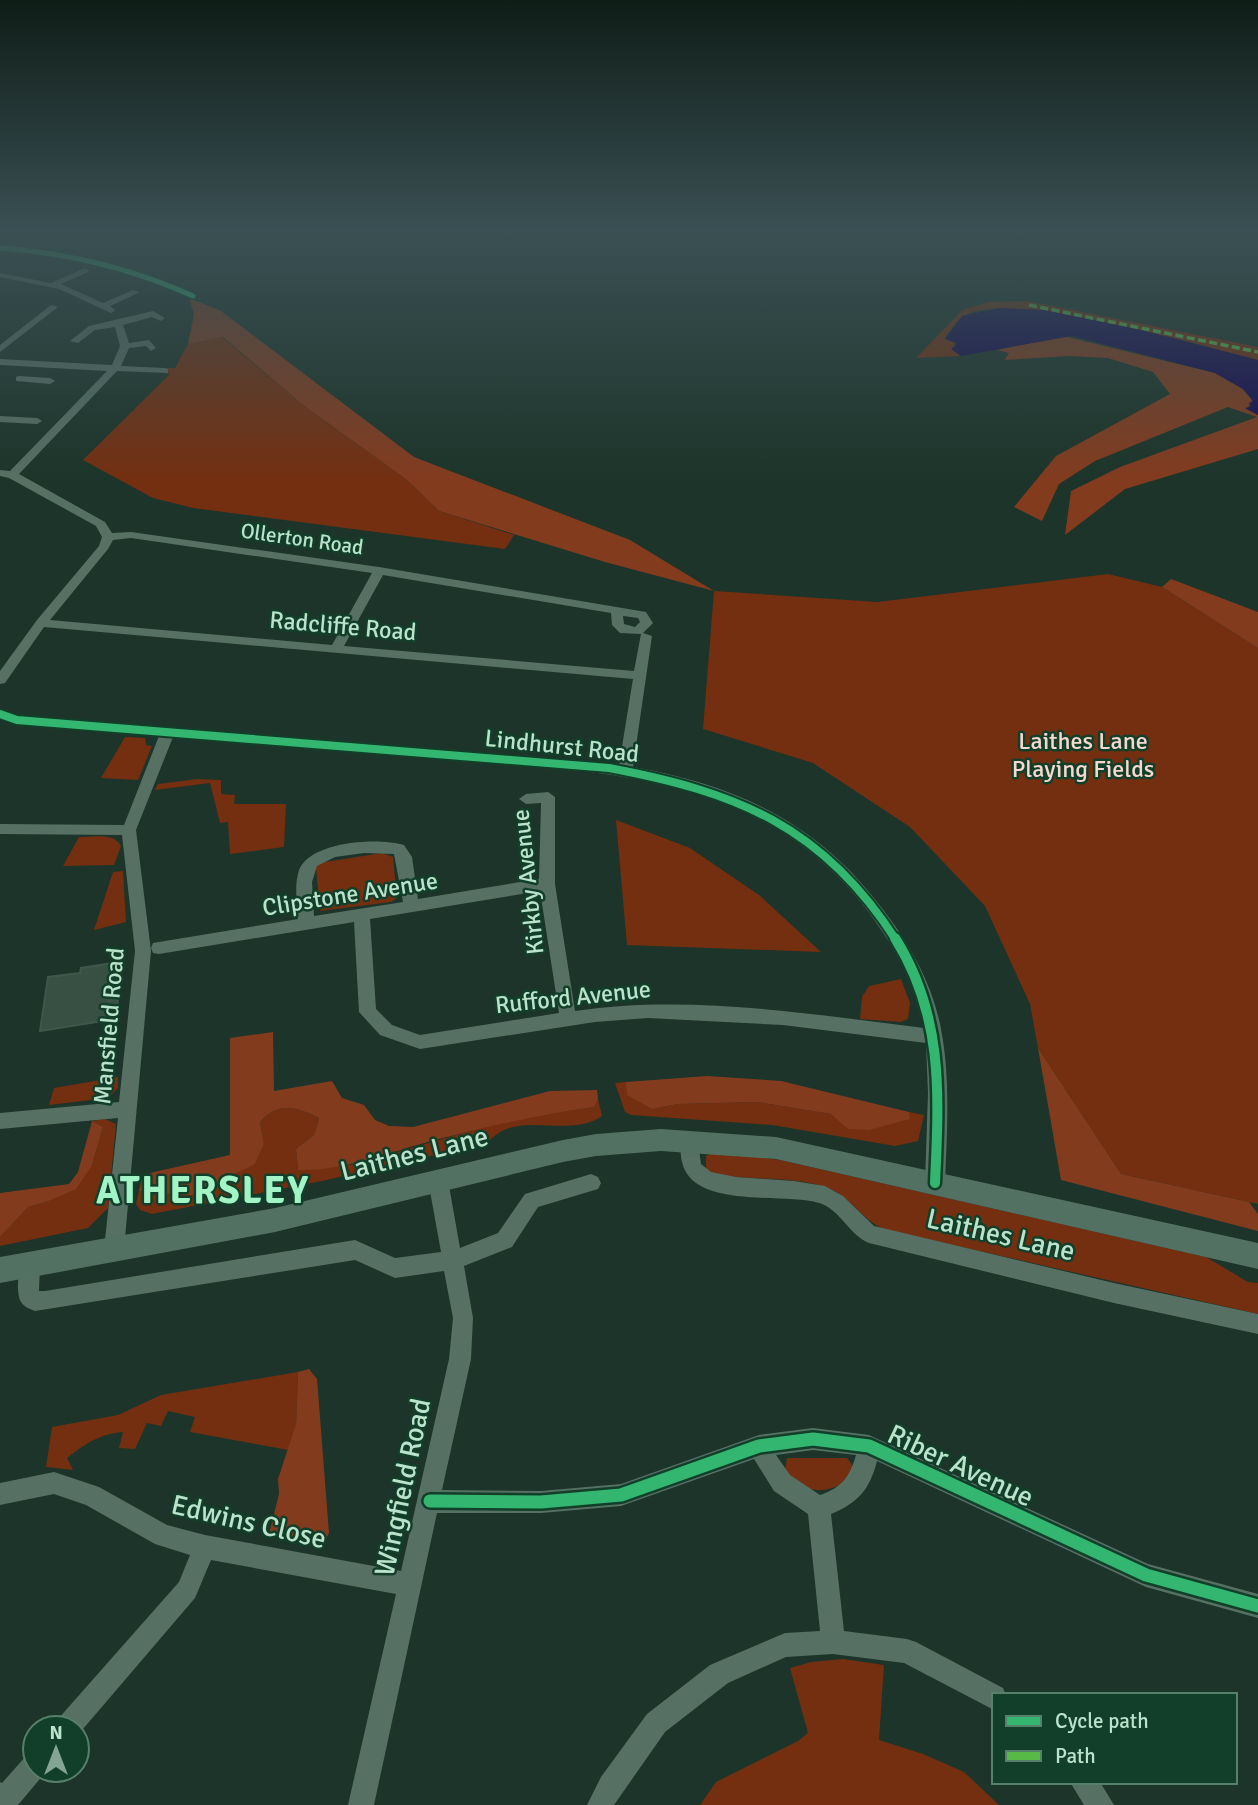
<svg xmlns="http://www.w3.org/2000/svg" width="1258" height="1805" font-family="Signika,sans-serif">
	<style>
		.green { fill: #742f10 }
		.forest { fill: #833b1e }
		.water { fill: #170b51 }
		.building { fill: #385044; stroke: #3d584b; stroke-width: 2 }
		.lines { fill: none; stroke-linecap: round; stroke-linejoin: round }
		.street { fill: #567064; fill-rule: evenodd }
		.secondary { fill: #527162; fill-rule: evenodd }
		.quiet { stroke: #58b947; stroke-width: 3.5; stroke-dasharray: 8 3.5; stroke-linecap: butt }
		.cycleway-far3-casing { stroke: #123f2a; stroke-width: 8 }
		.cycleway-far2-casing { stroke: #123f2a; stroke-width: 12 }
		.cycleway-far1-casing { stroke: #123f2a; stroke-width: 15 }
		.cycleway-casing { stroke: #123f2a; stroke-width: 18 }
		.cycleway-far3 { stroke: #33b770; stroke-width: 5 }
		.cycleway-far2 { stroke: #33b770; stroke-width: 8 }
		.cycleway-far1 { stroke: #33b770; stroke-width: 10 }
		.cycleway { stroke: #33b770; stroke-width: 13 }
		.labels { text-anchor: middle; stroke-width: 5; stroke-linejoin: round; paint-order: stroke }
		.far-street-label { font-size: 21px; fill: #bbe2cb; stroke: #123f2a }
		.street-label { font-size: 24px; fill: #bbe2cb; stroke: #123f2a }
		.park-label { font-size: 24px; fill: #f7d8ce; stroke: #123f2a }
		.near-street-label { font-size: 28px; fill: #bbe2cb; stroke: #123f2a }
		.near-district-label { font-size: 38px; font-weight: bold; letter-spacing: 2px; fill: #a2f4c7; stroke: #123f2a }
	</style>
	<rect width="100%" height="100%" fill="#1c3429"/>
	<g class="green">
		<path d="M1027 301 1258 347V360C1204 347 1003 287 962 317 955 322 950 332 945 338L956 343 952 348 961 356 916 358 962 310 988 302Z"/>
		<path d="M222 337 303 405 407 480 439 511 514 535 505 549 193 508 153 498 83 460 170 374 163 373 168 368H175L188 344Z"/>
		<path d="M1108 574 1162 587 1258 648V1204L1121 1174 1038 1048 1030 1004 985 906 910 827 813 763 703 729 714 591 877 602Z"/>
		<path d="M125 737 145 738 146 745 152 746 138 780 101 778Z"/>
		<path d="M197 779 221 780V794L235 795 234 804H286L284 847 230 854 228 822 220 823 210 783 155 790 158 784Z"/>
		<path d="M616 820 690 848 759 895 821 952 627 945Z"/>
		<path d="M79 837C93 837 114 832 121 846L114 865 63 866Z"/>
		<path d="M382 853 393 857 397 898 391 902 320 911 316 868 319 863Z"/>
		<path d="M123 871 126 922 94 930 113 872Z"/>
		<path d="M901 979 910 1003 908 1019 901 1022 860 1019 862 997 869 986Z"/>
		<path d="M118 1077V1088L108 1098 49 1105 54 1088Z"/>
		<path d="M626 1082 628 1095 652 1109 678 1104 758 1102 831 1114 910 1119 909 1112 924 1115 918 1141 895 1146 772 1125 631 1115 625 1112 615 1083Z"/>
		<path d="M598 1099 602 1116C573 1136 532 1117 504 1130 497 1133 491 1139 486 1143L322 1181 152 1214 140 1210 136 1204 139 1191 161 1194 255 1164 264 1144 260 1122C278 1101 296 1107 319 1118L314 1135 296 1149 298 1170 356 1164 508 1120 593 1107Z"/>
		<path d="M105 1119 116 1124 108 1208 88 1228 0 1246V1237L28 1207 46 1202 92 1165 103 1127 92 1121Z"/>
		<path d="M715 1151 780 1160 1206 1257 1248 1282 1258 1283V1314L886 1230C860 1220 851 1195 825 1187 786 1174 743 1183 706 1171V1156Z"/>
		<path d="M298 1372 296 1425 288 1450 190 1432 195 1417 168 1411 161 1426 147 1423 135 1449 119 1448 123 1432C99 1434 85 1444 67 1458L73 1470 46 1467 52 1427 118 1415 161 1395Z"/>
		<path d="M787 1458H847L853 1466 850 1479C825 1496 803 1494 785 1470Z"/>
		<path d="M843 1659 884 1665 879 1740 923 1754 964 1772 999 1805H700L716 1782 798 1741 808 1733 790 1668 811 1662Z"/>
	</g>
	<g class="forest">
		<path d="M189 298 221 311 414 457 630 540 714 591 605 562 439 511 407 480 303 405 223 337 188 344 194 314Z"/>
		<path d="M1063 336 1215 373 1243 389 1253 401 1246 409 1258 415V449L1125 489 1065 535 1071 491 1120 467 1257 417 1228 407 1095 461 1059 484 1042 521 1014 507 1056 456 1170 394 1153 372 1108 358 1069 356 1005 360 1009 353 997 350Z"/>
		<path d="M1171 579 1258 612V648L1162 587Z"/>
		<path d="M273 1032 274 1091 332 1081 342 1098 364 1105 375 1120 389 1126 413 1127 550 1091 597 1090 598 1099 594 1107C539 1115 487 1126 435 1140 389 1152 345 1171 298 1170L296 1149 314 1135 319 1118C297 1107 278 1101 260 1122L264 1144 255 1164 191 1195 139 1191 142 1177 154 1172 230 1155V1038Z"/>
		<path d="M1038 1048 1121 1174 1249 1202 1258 1214V1231L1061 1180Z"/>
		<path d="M707 1076 781 1081 909 1112 910 1119 869 1130 848 1129 831 1114 758 1102 678 1104 652 1109 627 1095 626 1082Z"/>
		<path d="M92 1121 103 1127 92 1165 76 1189 46 1202 28 1207 0 1237V1193L69 1184 78 1172Z"/>
		<path d="M309 1369 317 1379 329 1533 324 1543 269 1534 279 1494 278 1479 296 1424 298 1372Z"/>
	</g>
	<path class="water" d="M999 308 1045 310 1141 330 1258 360V415L1245 408 1251 407 1249 403 1253 401 1243 389 1215 373 1072 336 961 356 951 349 956 346V343L945 339 962 316Z"/>
	<path class="building" d="M113 963 109 1000 118 999 116 1019 40 1031 48 977 80 973 81 968Z"/>
	<g class="lines">
		<g class="street">
			<path d="M85 268 89 270 88 272 61 284 103 303 133 290 140 292 110 306 115 310 111 313 59 289 0 277V273L51 283Z"/>
			<path d="M51 305 58 307 0 352V345Z"/>
			<path d="M153 311 165 318 161 321 152 317 123 325 129 343 149 340 156 348 151 351 146 346 129 348 121 366 165 368 168 369V373L117 371 19 474 105 522 112 533 131 532 379 567 646 612 653 623 643 633 652 636 633 767C743 786 825 827 890 919 913 950 932 986 940 1024 951 1076 947 1131 945 1183L942 1189 935 1192 928 1189 925 1183 928 1093 926 1043 783 1025 648 1018 595 1022 420 1049 380 1035 359 1012 354 922 159 954 153 953 151 948 153 943 159 942 298 919C297 903 294 885 299 870 310 841 379 837 404 845L412 857 418 899 539 879 541 803 526 804 519 799 526 794 548 792 555 797V884L575 1011C689 994 810 1014 924 1028 917 986 895 948 870 914 763 770 599 772 437 759 349 752 261 744 173 737L136 830 151 951 124 1249 121 1256 114 1259 107 1256 104 1249 118 1118 0 1129V1113L119 1102 135 951 122 835 0 834V824L124 825 159 736 17 724 0 719V710L18 716 619 765 633 679 44 627 5 683 0 684V671L37 620 99 546 102 537 96 526 9 478 0 476V470L10 471 107 371 0 365V359L112 365 120 346 115 327 95 330 78 343 70 341 89 326ZM131 538 372 573 332 645 50 620 108 549 113 540ZM383 575 611 613 612 625 620 633 641 634 634 671 344 646ZM623 616 638 618 640 622 635 627 624 624ZM364 853 394 854 403 902 314 916 312 882 317 866 335 857ZM540 891 559 1013 420 1035 392 1025 376 1009 370 919Z"/>
			<path d="M19 376 50 378 55 381 50 384 16 381V377Z"/>
			<path d="M0 416 37 418 42 421 37 424 0 422Z"/>
			<path d="M690 1133 697 1135 701 1164 711 1172 736 1177 794 1181 825 1186 843 1196 874 1226 1114 1283 1258 1314V1334L1114 1303 869 1243C849 1235 840 1209 819 1203 783 1192 693 1210 682 1162 680 1153 680 1143 683 1135Z"/>
			<path d="M438 1171 445 1174 448 1180 460 1248 498 1233 525 1194 591 1174 598 1177 601 1183 598 1189 538 1207 512 1247 464 1266 473 1318 471 1359 442 1490 541 1491 621 1484 759 1435 813 1428 869 1435 1148 1564 1258 1594V1618L1146 1587 877 1461C870 1489 858 1503 831 1514L844 1631 907 1639 916 1642 1003 1688 1006 1695H994V1710L904 1663 833 1654 786 1657 728 1683 665 1732 614 1805H587L601 1777 647 1714 710 1665 785 1633 820 1631 808 1514 774 1491 754 1459 621 1506 541 1513H437L374 1805H348L396 1594 211 1560 195 1598 77 1736V1728H54L58 1719 179 1582 190 1555 155 1544 86 1505 54 1494 0 1505V1483L54 1472 99 1487 167 1525 205 1535 401 1571 449 1359 453 1318 444 1271 395 1278 355 1260 35 1311C30 1309 24 1307 21 1302 15 1293 19 1267 23 1257L30 1254 37 1257 40 1264 39 1291H45L355 1240 395 1258 441 1252 428 1180 431 1174ZM813 1450 856 1455C850 1477 841 1488 820 1495L790 1475 776 1455Z"/>
			<path d="M35 1752V1770H46L44 1774 18 1805H0V1782L2 1783 26 1756Z"/>
			<path d="M1070 1782H1100L1114 1805H1084Z"/>
		</g>
		<path class="secondary" d="M661 1129 776 1137 1258 1243V1269L776 1159 661 1151 596 1156 563 1162 275 1232 0 1283V1257L275 1208 563 1140 596 1134Z"/>
		<path class="quiet" d="M1029 305 1258 352"/>
		<g class="cycleway-far3-casing">
			<path id="cycleway-far3" d="M0 248C68 253 131 268 193 296"/>
		</g>
		<g class="cycleway-far2-casing">
			<path id="cycleway-far2" d="M0 714 17 720 609 768C737 792 823 826 896 940"/>
		</g>
		<g class="cycleway-far1-casing">
			<path id="cycleway-far1" d="M895 938C944 1016 939 1095 935 1183"/>
		</g>
		<g class="cycleway-casing">
			<path id="cycleway" d="M430 1501 541 1502 621 1495 759 1446 813 1439 869 1446 1146 1575 1258 1606"/>
		</g>
		<use href="#cycleway-far3" class="cycleway-far3"/>
		<use href="#cycleway-far2" class="cycleway-far2"/>
		<use href="#cycleway-far1" class="cycleway-far1"/>
		<use href="#cycleway" class="cycleway"/>
	</g>
	<linearGradient id="sky" x2="0" y2="1"><stop stop-color="#0f1d17"/><stop offset="0.48" stop-color="#3a5054"/><stop offset="1" stop-color="#3a5054" stop-opacity="0"/></linearGradient>
	<rect width="1258" height="482" fill="url(#sky)"/>
	<g class="labels">
		<g class="far-street-label">
			<text transform="translate(302 539) rotate(8)" y="7">Ollerton Road</text>
		</g>
		<g class="street-label">
			<text transform="translate(343 626) rotate(5)" y="8">Radcliffe Road</text>
			<text transform="translate(562 746) rotate(6)" y="8">Lindhurst Road</text>
			<text transform="translate(528 882) rotate(-96)" y="8">Kirkby Avenue</text>
			<text transform="translate(350 894) rotate(-9)" y="8">Clipstone Avenue</text>
			<text transform="translate(573 997) rotate(-6)" y="8">Rufford Avenue</text>
			<text transform="translate(109 1026) rotate(-85)" y="8">Mansfield Road</text>
		</g>
		<g class="park-label">
			<text x="1083" y="749">Laithes Lane<tspan x="1083" dy="28">Playing Fields</tspan></text>
		</g>
		<g class="near-street-label">
			<text transform="translate(414 1153) rotate(-14)" y="10">Laithes Lane</text>
			<text transform="translate(1001 1234) rotate(13)" y="10">Laithes Lane</text>
			<text transform="translate(961 1465) rotate(25)" y="10">Riber Avenue</text>
			<text transform="translate(402 1487) rotate(-78)" y="10">Wingfield Road</text>
			<text transform="translate(249 1521) rotate(13)" y="10">Edwins Close</text>
		</g>
		<g class="near-district-label">
			<text x="203" y="1203">ATHERSLEY</text>
		</g>
	</g>
	<rect x="992" y="1693" width="245" height="91" fill="#123f2a" stroke="#56806a" stroke-width="2"/>
	<rect x="1006" y="1716" width="35" height="10" fill="#33b770" stroke="#56806a" stroke-width="2"/>
	<text x="1055" y="1728" font-size="21" fill="#bbe2cb">Cycle path</text>
	<rect x="1006" y="1751" width="35" height="10" fill="#58b947" stroke="#56806a" stroke-width="2"/>
	<text x="1055" y="1763" font-size="21" fill="#bbe2cb">Path</text>
	<g transform="translate(56 1749)"><circle r="33" fill="#123f2a" stroke="#56806a" stroke-width="2"/>
	<path d="M0-5L12 26L0 18L-12 26Z" fill="#83a592"/>
	<text y="-10" font-size="19" font-weight="bold" text-anchor="middle" fill="#bbe2cb">N</text>
	</g>
</svg>
